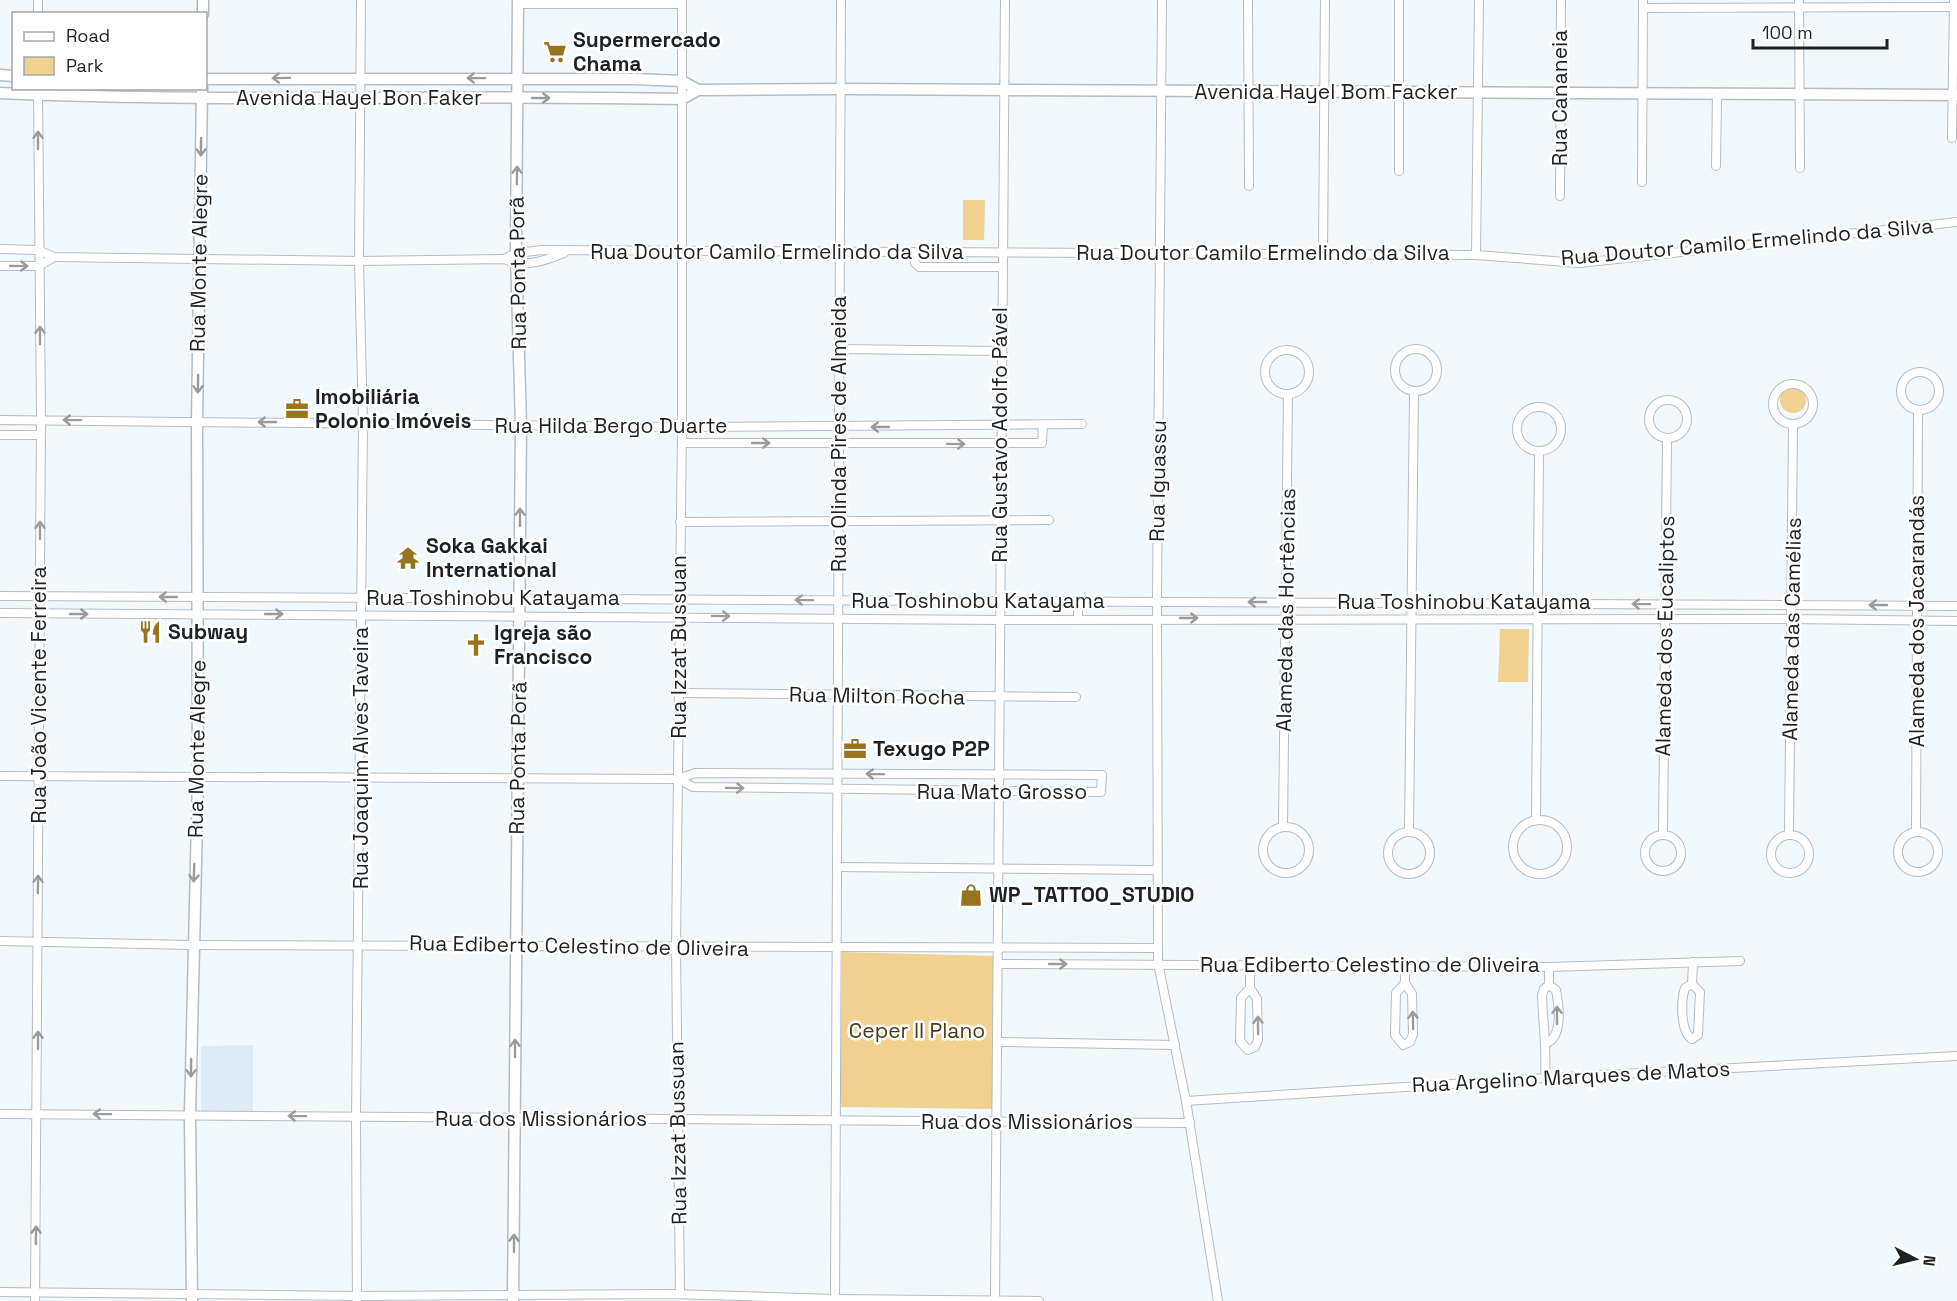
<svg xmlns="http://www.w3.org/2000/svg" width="1957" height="1301" font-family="'Space Grotesk',sans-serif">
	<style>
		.built { fill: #dcebf5 }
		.green { fill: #f0d18f }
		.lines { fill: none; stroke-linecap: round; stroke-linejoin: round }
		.street-casing { stroke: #b5bdc2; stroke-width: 10 }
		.secondary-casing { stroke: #b5bdc2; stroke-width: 13 }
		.street { stroke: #fff; stroke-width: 8 }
		.secondary { stroke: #fff; stroke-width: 10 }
		.oneway { stroke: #9a9b9c }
		.labels { text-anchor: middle; stroke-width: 5; stroke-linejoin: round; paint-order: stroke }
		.poi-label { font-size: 21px; font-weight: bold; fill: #1e2123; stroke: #fff; text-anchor: start }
		.street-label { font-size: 21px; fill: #1e2123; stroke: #fff }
		.park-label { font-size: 21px; fill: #4b3a13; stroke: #fff }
	</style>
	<rect width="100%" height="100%" fill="#f1f9ff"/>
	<path class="built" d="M253 1045V1111H201V1046Z"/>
	<g class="green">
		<path d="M963 200H985L984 240H963Z"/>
		<circle cx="1793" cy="400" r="13"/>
		<path d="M1500 629H1529L1528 682H1498Z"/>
		<path d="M842 952 994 956 993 1109 840 1107Z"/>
	</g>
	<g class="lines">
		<g class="street-casing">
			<g id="street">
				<path d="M38 0V14"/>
				<path d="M1162 0 1157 601 1158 963 1186 1101 1218 1301"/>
				<path d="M1248 0 1249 186"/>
				<path d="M1799 0 1800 168"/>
				<path d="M518 4H682"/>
				<path d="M1643 8 1954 7"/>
				<path d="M1952 138 1954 0"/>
				<path d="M1716 166 1717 94"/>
				<path d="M1399 171V0"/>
				<path d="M1642 182 1643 0"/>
				<path d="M1560 196 1561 0"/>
				<path d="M0 249 38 250 54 257 359 261 504 259C525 268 544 261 564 253"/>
				<path d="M913 252 915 263 919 267H1001"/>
				<path d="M1323 253 1325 0"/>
				<path d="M1476 255 1479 0"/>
				<path d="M504 259 516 253 542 250 1476 255 1580 263 1957 222"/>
				<path d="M0 266H39L54 257"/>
				<path d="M838 349 1001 351"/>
				<circle cx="1416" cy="370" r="21"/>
				<circle cx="1287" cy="372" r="22"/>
				<circle cx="1920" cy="391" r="19"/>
				<circle cx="1793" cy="404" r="20"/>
				<circle cx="1668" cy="419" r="19"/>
				<circle cx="1539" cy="429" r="22"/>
				<path d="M0 420 682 427 1082 424"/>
				<path d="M0 435H40"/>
				<path d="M682 443H1042L1043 425"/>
				<path d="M680 522 1049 520"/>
				<path d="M0 596 1957 606"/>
				<path d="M1078 601V619"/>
				<path d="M0 613 1000 620 1793 619 1957 621"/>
				<path d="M679 693 1076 697"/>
				<path d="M0 776 678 779 695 773 1102 775 1101 792 693 787 678 779"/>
				<path d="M1536 820 1539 451"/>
				<circle cx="1540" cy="847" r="27"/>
				<path d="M1283 826 1288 394"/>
				<circle cx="1286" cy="850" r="23"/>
				<circle cx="1409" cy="853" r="21"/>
				<path d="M1409 832 1414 391"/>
				<path d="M1916 832 1918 411"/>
				<circle cx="1918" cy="852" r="20"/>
				<path d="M1663 833 1667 439"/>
				<circle cx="1663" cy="853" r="18"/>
				<path d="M1789 835 1793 424"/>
				<circle cx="1790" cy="854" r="19"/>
				<path d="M838 867 1157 870"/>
				<path d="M0 941 192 945 1158 948"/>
				<path d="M999 964 1549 967 1740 961"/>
				<path d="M1405 983 1396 993 1395 1035 1403 1045 1410 1042 1413 1034 1412 994 1405 983V967"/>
				<path d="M1692 984 1700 992 1698 1035 1692 1039C1680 1032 1681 1000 1685 988Z"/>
				<path d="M1692 984 1693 962"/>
				<path d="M1250 988 1241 998 1240 1041 1248 1050 1255 1047 1258 1040 1257 999 1250 988V966"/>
				<path d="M998 1042 1175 1045"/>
				<path d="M1547 1043C1563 1036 1559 1005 1556 990L1549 985"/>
				<path d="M1545 1078C1547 1049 1543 1025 1542 995L1544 989 1549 985V967"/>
				<path d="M1186 1101 1545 1078 1957 1056"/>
				<path d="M0 1114 1190 1123"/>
				<path d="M0 1292 357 1296 672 1294 835 1299 1039 1301"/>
				<path d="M680 1294 676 947 682 427V0"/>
				<path d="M35 1301 41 420 38 88"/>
				<path d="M357 1301 356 1117 363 423 359 261 361 0"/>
				<path d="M835 1301 841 0"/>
				<path d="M995 1301 1005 0"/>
			</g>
		</g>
		<g class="secondary-casing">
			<g id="secondary">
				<path d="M203 14V0"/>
				<path d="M0 75 14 76"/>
				<path d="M206 79H633L682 81 698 90"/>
				<path d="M0 93C227 103 454 94 682 99L698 90 842 89 1957 95"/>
				<path d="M192 1301 190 1115 198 778 197 422 202 88"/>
				<path d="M513 1301 521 425 516 253 518 0"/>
			</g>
		</g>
		<use href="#street" class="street"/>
		<use href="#secondary" class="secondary"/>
	</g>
	<defs><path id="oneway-shaft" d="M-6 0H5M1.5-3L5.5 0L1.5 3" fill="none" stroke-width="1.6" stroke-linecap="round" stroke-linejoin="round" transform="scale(1.5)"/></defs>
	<g class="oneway">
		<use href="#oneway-shaft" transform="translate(281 78) rotate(179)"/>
		<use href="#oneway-shaft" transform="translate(476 78) rotate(-179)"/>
		<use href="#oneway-shaft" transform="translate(541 98)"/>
		<use href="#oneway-shaft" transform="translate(38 140) rotate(-90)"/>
		<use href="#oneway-shaft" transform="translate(201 147) rotate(91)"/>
		<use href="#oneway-shaft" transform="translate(517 175) rotate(-89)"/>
		<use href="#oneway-shaft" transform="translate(19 266) rotate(1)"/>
		<use href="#oneway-shaft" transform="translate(40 335) rotate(-90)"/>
		<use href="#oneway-shaft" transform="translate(198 384) rotate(91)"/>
		<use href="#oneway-shaft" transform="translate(72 420) rotate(-179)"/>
		<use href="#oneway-shaft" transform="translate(267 422) rotate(-180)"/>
		<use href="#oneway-shaft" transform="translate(880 427) rotate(180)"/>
		<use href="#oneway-shaft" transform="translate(761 443)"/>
		<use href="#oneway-shaft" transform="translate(956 444) rotate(1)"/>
		<use href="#oneway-shaft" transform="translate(520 517) rotate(-90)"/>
		<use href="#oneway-shaft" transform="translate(40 530) rotate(-90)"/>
		<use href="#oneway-shaft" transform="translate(168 597) rotate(-180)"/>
		<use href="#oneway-shaft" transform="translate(804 600) rotate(-179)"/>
		<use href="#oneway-shaft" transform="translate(1257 602) rotate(-180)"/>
		<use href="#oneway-shaft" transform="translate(1641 604) rotate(-179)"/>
		<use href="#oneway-shaft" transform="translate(1878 605) rotate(-180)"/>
		<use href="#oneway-shaft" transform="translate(79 614)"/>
		<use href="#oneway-shaft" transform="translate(274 614)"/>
		<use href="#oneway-shaft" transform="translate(721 616) rotate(1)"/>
		<use href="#oneway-shaft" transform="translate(1189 618)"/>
		<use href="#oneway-shaft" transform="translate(875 774) rotate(-179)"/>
		<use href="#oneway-shaft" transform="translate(735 788) rotate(1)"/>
		<use href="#oneway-shaft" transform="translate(194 873) rotate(92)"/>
		<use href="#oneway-shaft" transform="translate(38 884) rotate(-89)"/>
		<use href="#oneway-shaft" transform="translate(1058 964)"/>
		<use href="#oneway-shaft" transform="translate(1557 1015) rotate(-90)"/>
		<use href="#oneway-shaft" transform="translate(1413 1020) rotate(-91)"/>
		<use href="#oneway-shaft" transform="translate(1258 1025) rotate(-91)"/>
		<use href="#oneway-shaft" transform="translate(38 1040) rotate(-90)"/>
		<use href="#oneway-shaft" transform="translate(515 1048) rotate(-90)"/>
		<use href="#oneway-shaft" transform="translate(191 1068) rotate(91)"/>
		<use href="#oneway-shaft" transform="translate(102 1114) rotate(-179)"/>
		<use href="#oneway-shaft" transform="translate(297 1116) rotate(-179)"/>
		<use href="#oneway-shaft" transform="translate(36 1235) rotate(-89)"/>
		<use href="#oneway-shaft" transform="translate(514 1243) rotate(-90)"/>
	</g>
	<defs>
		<g id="supermarket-bare" transform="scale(1.8)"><path d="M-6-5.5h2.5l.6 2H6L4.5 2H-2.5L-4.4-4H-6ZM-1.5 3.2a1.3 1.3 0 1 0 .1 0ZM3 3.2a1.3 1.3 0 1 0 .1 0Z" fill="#97741d" stroke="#fff" stroke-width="2.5" paint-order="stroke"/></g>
		<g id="office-bare" transform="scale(1.8)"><path d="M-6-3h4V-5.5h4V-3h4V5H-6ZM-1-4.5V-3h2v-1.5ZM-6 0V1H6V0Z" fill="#97741d" stroke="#fff" stroke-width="2.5" paint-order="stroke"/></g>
		<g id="temple-bare" transform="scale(1.8)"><path d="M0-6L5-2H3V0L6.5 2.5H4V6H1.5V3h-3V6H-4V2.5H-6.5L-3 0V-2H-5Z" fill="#97741d" stroke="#fff" stroke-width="2.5" paint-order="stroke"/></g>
		<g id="restaurant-bare" transform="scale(1.8)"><path d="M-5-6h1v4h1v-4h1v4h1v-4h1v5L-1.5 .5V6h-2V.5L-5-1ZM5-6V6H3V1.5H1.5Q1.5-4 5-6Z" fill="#97741d" stroke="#fff" stroke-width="2.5" paint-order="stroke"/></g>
		<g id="church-bare" transform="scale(1.8)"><path d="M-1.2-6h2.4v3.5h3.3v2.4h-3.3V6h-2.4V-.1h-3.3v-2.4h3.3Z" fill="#97741d" stroke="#fff" stroke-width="2.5" paint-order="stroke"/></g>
		<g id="shop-bare" transform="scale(1.8)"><path d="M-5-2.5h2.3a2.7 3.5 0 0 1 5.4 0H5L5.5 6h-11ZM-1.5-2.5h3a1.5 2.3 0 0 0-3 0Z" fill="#97741d" stroke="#fff" stroke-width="2.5" paint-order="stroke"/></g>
	</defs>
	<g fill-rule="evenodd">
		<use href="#supermarket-bare" x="555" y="52"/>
		<use href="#office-bare" x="297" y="409"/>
		<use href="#temple-bare" x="408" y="558"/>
		<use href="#restaurant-bare" x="150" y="632"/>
		<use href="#church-bare" x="476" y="645"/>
		<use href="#office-bare" x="855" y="749"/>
		<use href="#shop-bare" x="971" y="895"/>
	</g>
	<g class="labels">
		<g class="poi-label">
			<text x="573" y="47">Supermercado<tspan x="573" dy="24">Chama</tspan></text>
			<text x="315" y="404">Imobiliária<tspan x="315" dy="24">Polonio Imóveis</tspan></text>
			<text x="426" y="553">Soka Gakkai<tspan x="426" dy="24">International</tspan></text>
			<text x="168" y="639">Subway</text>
			<text x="494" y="640">Igreja são<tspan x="494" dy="24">Francisco</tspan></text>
			<text x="873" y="756">Texugo P2P</text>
			<text x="989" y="902">WP_TATTOO_STUDIO</text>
		</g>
		<g class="street-label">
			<text x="1326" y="99">Avenida Hayel Bom Facker</text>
			<text x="359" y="105">Avenida Hayel Bon Faker</text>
			<text transform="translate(1560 98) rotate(-90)" y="7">Rua Cananeia</text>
			<text transform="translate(1747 242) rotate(-5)" y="7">Rua Doutor Camilo Ermelindo da Silva</text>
			<text x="777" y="259">Rua Doutor Camilo Ermelindo da Silva</text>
			<text x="1263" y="260">Rua Doutor Camilo Ermelindo da Silva</text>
			<text transform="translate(199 263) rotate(-89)" y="7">Rua Monte Alegre</text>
			<text transform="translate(518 273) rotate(-91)" y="7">Rua Ponta Porã</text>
			<text x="611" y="433">Rua Hilda Bergo Duarte</text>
			<text transform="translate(839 434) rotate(-90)" y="7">Rua Olinda Pires de Almeida</text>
			<text transform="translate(1000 435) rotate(-90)" y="7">Rua Gustavo Adolfo Pável</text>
			<text transform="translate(1158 481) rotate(-89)" y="7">Rua Iguassu</text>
			<text x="493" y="605">Rua Toshinobu Katayama</text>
			<text x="978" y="608">Rua Toshinobu Katayama</text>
			<text x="1464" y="609">Rua Toshinobu Katayama</text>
			<text transform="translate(1286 610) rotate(-89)" y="7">Alameda das Hortências</text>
			<text transform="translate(1917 621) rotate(-90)" y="7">Alameda dos Jacarandás</text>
			<text transform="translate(1792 629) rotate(-89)" y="7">Alameda das Camélias</text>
			<text transform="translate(1665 636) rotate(-89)" y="7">Alameda dos Eucaliptos</text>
			<text transform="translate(679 647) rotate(-90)" y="7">Rua Izzat Bussuan</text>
			<text transform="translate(39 695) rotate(-90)" y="7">Rua João Vicente Ferreira</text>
			<text transform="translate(877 696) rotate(1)" y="7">Rua Milton Rocha</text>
			<text transform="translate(197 749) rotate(-89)" y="7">Rua Monte Alegre</text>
			<text transform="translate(361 758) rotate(-90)" y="7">Rua Joaquim Alves Taveira</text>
			<text transform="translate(518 758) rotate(-89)" y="7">Rua Ponta Porã</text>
			<text x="1002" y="799">Rua Mato Grosso</text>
			<text transform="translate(579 946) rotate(1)" y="7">Rua Ediberto Celestino de Oliveira</text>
			<text x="1370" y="972">Rua Ediberto Celestino de Oliveira</text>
			<text transform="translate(1571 1077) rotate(-3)" y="7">Rua Argelino Marques de Matos</text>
			<text x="541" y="1126">Rua dos Missionários</text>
			<text x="1027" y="1129">Rua dos Missionários</text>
			<text transform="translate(678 1133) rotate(-91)" y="7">Rua Izzat Bussuan</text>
		</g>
		<g class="park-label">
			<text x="917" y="1038">Ceper II Plano</text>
		</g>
	</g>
	<rect x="12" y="12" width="195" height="78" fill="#ffffff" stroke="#a5a6a7" stroke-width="1.5"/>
	<rect x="24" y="32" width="30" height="9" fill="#ffffff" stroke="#a5a6a7" stroke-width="1.5"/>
	<text x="66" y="42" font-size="18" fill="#1e2123">Road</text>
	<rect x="24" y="57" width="30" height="18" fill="#f0d18f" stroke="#a5a6a7" stroke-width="1.5"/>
	<text x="66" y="72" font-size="18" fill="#1e2123">Park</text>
	<g transform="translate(1915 1259) rotate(97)" stroke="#ffffff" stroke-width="4.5" paint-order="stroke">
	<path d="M0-4.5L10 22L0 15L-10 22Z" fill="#1e2123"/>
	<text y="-9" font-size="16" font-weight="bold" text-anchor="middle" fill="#1e2123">N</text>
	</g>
	<path d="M1753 39v9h134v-9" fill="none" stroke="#1e2123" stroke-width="3"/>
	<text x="1762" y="39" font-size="18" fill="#1e2123" stroke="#ffffff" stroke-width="4.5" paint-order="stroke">100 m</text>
</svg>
